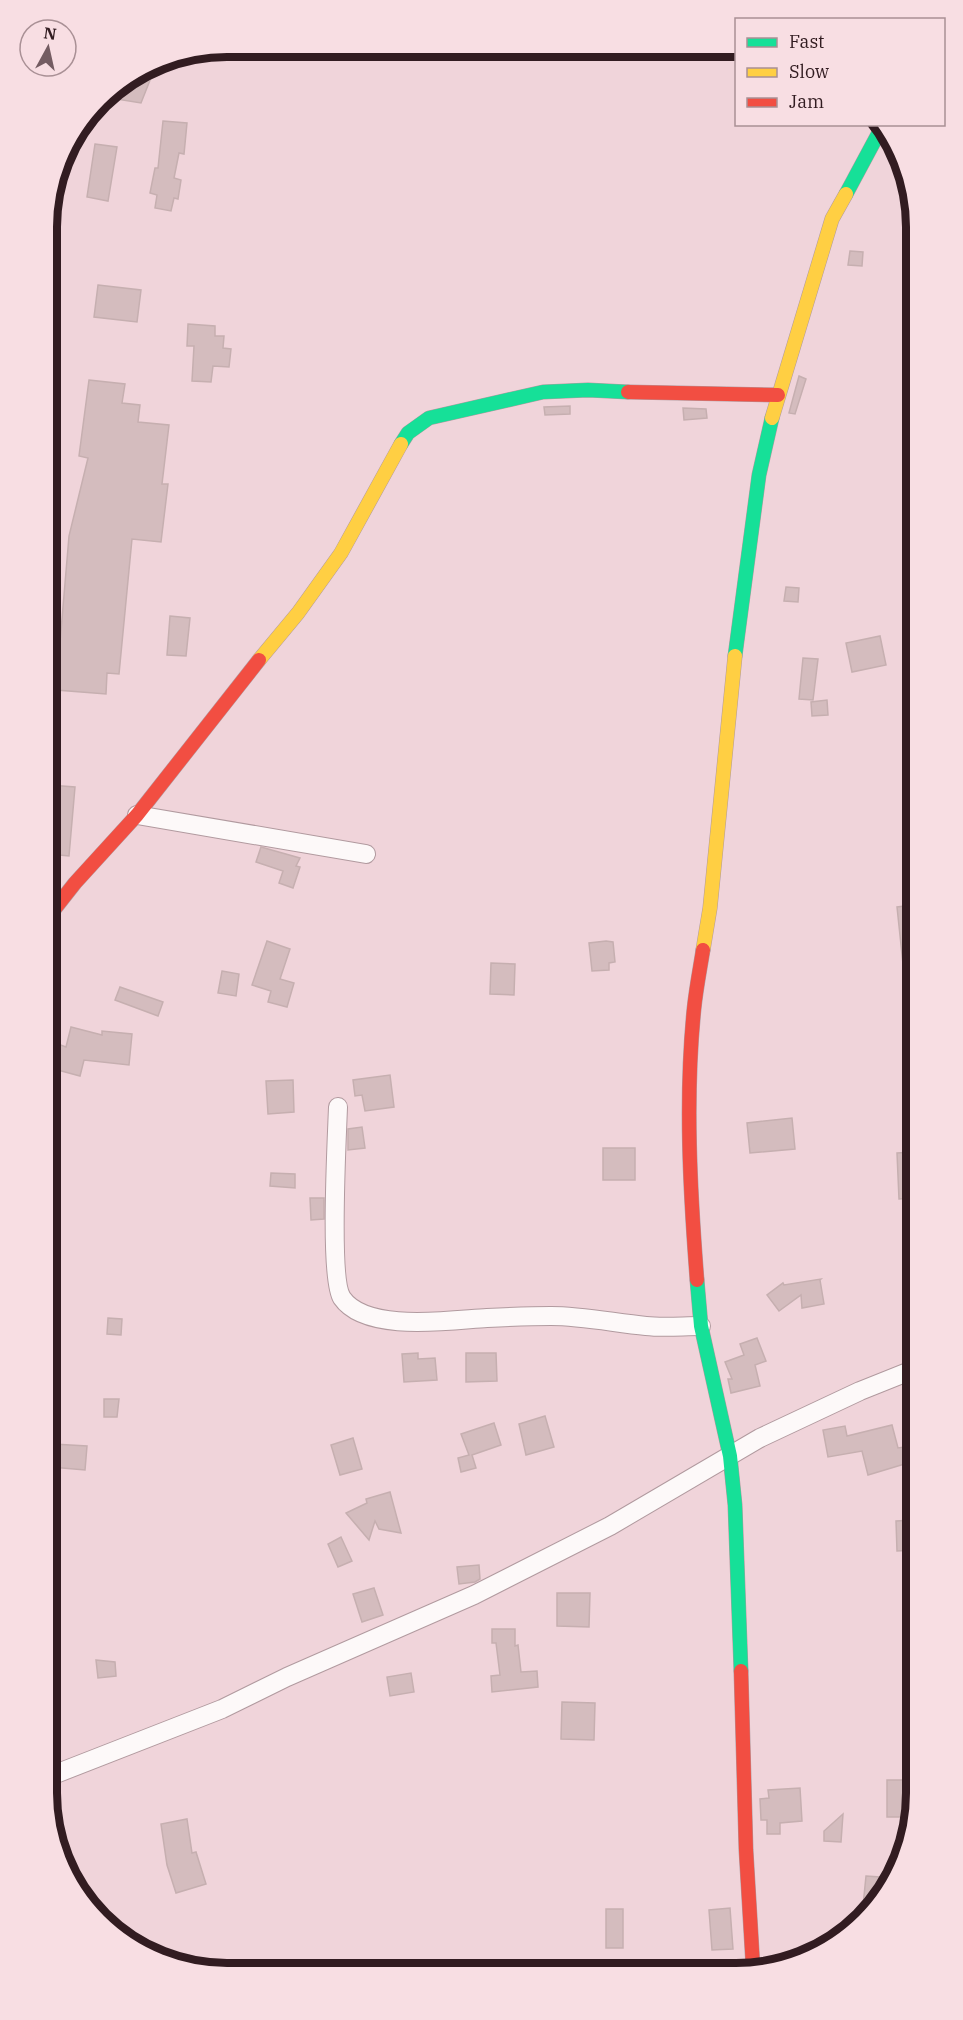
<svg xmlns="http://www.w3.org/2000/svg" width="963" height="2020" font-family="'IBM Plex Serif',serif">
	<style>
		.building { fill: #d4bcbe; stroke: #c6afb0; stroke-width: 1.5 }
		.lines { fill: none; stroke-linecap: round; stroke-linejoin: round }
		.street-casing { stroke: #b19a9f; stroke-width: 20 }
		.fast-casing { stroke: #b19a9f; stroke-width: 15 }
		.slow-casing { stroke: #b19a9f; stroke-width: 15 }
		.jam-casing { stroke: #b19a9f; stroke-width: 15 }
		.street { stroke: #fdf9f9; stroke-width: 18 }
		.fast { stroke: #16e098; stroke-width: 14 }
		.slow { stroke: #ffcf43; stroke-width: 14 }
		.jam { stroke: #f24e42; stroke-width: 14 }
		.rim { fill: none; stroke: #321c21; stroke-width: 8 }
	</style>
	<rect width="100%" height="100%" fill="#f0d4da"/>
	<g class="building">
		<path d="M158 60 141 103 104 97 108 91Z"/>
		<path d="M163 121 187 123 184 154 179 153 174 178 181 180 178 199 174 198 171 211 155 208 157 195 150 193 155 168H158Z"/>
		<path d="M95 144 117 147 108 201 87 197Z"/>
		<path d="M850 251 863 252 862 266 848 265Z"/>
		<path d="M98 285 141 290 137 322 94 317Z"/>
		<path d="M188 324 215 326V336H224L223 348 231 349 229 367 213 366 211 382 192 381 194 346H187Z"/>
		<path d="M799 376 806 379 795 414 789 413Z"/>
		<path d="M89 380 125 384 122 403 140 405 138 422 169 425 162 484H168L161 542 132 539 119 674 107 673 106 694 56 690 69 536 88 458 79 456Z"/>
		<path d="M570 406V414L545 415 544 407Z"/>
		<path d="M683 408 706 409 707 418 684 420Z"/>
		<path d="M786 587 799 588 798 602 784 601Z"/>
		<path d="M170 616 190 618 186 656 167 655Z"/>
		<path d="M880 636 886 665 852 672 846 643Z"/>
		<path d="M803 658 818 659 813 700 799 699Z"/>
		<path d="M827 700 828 715 812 716 811 702Z"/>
		<path d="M49 785 75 787 69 856 49 854Z"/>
		<path d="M261 847 300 858 296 866 300 867 293 888 279 883 283 871 256 862Z"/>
		<path d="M913 905V963L903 964 897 907Z"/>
		<path d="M267 941 290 949 280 979 294 983 287 1007 268 1002 271 991 252 985Z"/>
		<path d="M606 941 613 942 615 962 609 963V970L592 971 589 943Z"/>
		<path d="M491 963 515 964 514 995 490 994Z"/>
		<path d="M222 971 239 974 236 996 218 993Z"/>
		<path d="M120 987 163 1002 158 1016 115 1000Z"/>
		<path d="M71 1027 102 1035V1031L132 1034 129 1065 84 1060 80 1076 50 1068V1041L66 1047Z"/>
		<path d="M390 1075 394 1107 365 1111 362 1095 355 1096 353 1080Z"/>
		<path d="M293 1080 294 1112 268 1114 266 1081Z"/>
		<path d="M792 1118 795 1149 750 1153 747 1123Z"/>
		<path d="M362 1127 365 1148 348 1150V1129Z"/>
		<rect x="603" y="1148" width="32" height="32"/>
		<path d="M914 1152V1198L899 1199 897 1153Z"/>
		<path d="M271 1173 295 1174V1188L270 1186Z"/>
		<path d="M310 1198H324V1219L311 1220Z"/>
		<path d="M821 1279 820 1280 824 1304 802 1308 801 1295 779 1311 767 1295 783 1283 784 1285Z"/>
		<path d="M108 1318 122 1319 121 1335 107 1334Z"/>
		<path d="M757 1338 766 1361 755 1365 760 1386 731 1393 728 1379H732L725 1362 744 1355 740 1344Z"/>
		<path d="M418 1353V1359L435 1358 437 1380 404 1382 402 1354Z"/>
		<path d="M466 1353H496L497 1381 466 1382Z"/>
		<path d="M104 1399H119L117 1417H104Z"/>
		<path d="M545 1416 554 1447 526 1455 519 1424Z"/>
		<path d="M494 1423 501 1445 472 1455 476 1468 461 1472 458 1458 469 1455 461 1434Z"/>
		<path d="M892 1425 898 1448 904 1447 908 1463 868 1475 862 1451 828 1457 823 1430 845 1426 847 1436Z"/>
		<path d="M353 1438 362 1469 340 1475 331 1445Z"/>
		<path d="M53 1444 87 1446 85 1470 51 1467Z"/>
		<path d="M390 1492 401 1533 379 1529 375 1521 369 1540 346 1513 367 1503 366 1499Z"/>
		<path d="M915 1520V1550L897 1551 896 1521Z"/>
		<path d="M341 1537 352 1561 338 1567 328 1544Z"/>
		<path d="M479 1565 480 1579 475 1582 459 1584 457 1567Z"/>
		<path d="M374 1588 383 1615 362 1622 353 1594Z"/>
		<path d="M557 1593H590L589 1627 557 1626Z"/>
		<path d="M492 1629H515V1646L518 1645 521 1672 537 1671 538 1687 492 1692 491 1676 500 1675 496 1643H492Z"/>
		<path d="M96 1660 115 1662 116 1676 98 1678Z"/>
		<path d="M411 1673 414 1692 390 1696 387 1677Z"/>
		<path d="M562 1702 595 1703 594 1740 561 1739Z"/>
		<path d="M887 1780H916V1805L913 1817H887Z"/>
		<path d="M800 1788 802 1821 780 1823V1834H767V1820H761L760 1799 769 1798 768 1790Z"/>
		<path d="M843 1814 841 1842 824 1841V1831Z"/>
		<path d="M187 1819 192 1853 196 1852 206 1884 176 1893 167 1865 161 1824Z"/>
		<path d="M866 1876 894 1878 875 1907 863 1906Z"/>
		<path d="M730 1908 733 1949 712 1950 709 1910Z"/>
		<rect x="606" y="1909" width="17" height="39"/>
	</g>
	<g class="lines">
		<g class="street-casing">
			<g id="street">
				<path d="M137 815 366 854"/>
				<path d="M338 1107C337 1137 329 1279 342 1298 366 1333 451 1320 487 1318 508 1317 530 1316 551 1316 582 1316 615 1323 646 1326 664 1328 683 1326 701 1326"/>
				<path d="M53 1775 222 1709 287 1677 474 1595 610 1526 760 1438 860 1391 915 1369"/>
			</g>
		</g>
		<g class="fast-casing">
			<g id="fast">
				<path d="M846 194 883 125"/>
				<path d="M401 444 408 433 429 418 543 392 588 390 628 392"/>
				<path d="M735 656 759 475 772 418"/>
				<path d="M697 1280 701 1326 730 1456 735 1505 741 1671"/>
			</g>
		</g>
		<g class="slow-casing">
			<g id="slow">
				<path d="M772 418 832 219 846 194"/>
				<path d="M259 660 298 613 341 553 401 444"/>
				<path d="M703 950 710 908 735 656"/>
			</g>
		</g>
		<g class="jam-casing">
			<g id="jam">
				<path d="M628 392 778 395"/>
				<path d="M49 916 75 883 137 815 259 660"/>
				<path d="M697 1280C690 1190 685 1098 694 1009 696 989 700 969 703 950"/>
				<path d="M741 1671 746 1850 753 1967"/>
			</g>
		</g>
		<use href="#street" class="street"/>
		<use href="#fast" class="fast"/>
		<use href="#slow" class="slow"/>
		<use href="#jam" class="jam"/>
	</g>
	<path d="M0 0H963V2020H0ZM227 57H736A170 170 0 0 1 906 227V1793A170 170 0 0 1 736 1963H227A170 170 0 0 1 57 1793V227A170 170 0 0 1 227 57Z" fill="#f8dee3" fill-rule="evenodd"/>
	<path class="rim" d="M227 57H736A170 170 0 0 1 906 227V1793A170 170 0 0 1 736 1963H227A170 170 0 0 1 57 1793V227A170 170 0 0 1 227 57Z"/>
	<rect x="735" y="18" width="210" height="108" fill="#f8dee3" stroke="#a99095" stroke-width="1.5"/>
	<rect x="747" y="38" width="30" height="9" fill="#16e098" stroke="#a99095" stroke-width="1.5"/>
	<text x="789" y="48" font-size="18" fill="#321c21">Fast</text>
	<rect x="747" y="68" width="30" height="9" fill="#ffcf43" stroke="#a99095" stroke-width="1.5"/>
	<text x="789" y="78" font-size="18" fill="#321c21">Slow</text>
	<rect x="747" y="98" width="30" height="9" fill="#f24e42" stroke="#a99095" stroke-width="1.5"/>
	<text x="789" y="108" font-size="18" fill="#321c21">Jam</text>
	<g transform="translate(48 48) rotate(8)"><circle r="28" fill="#f8dee3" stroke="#a99095" stroke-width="1.5"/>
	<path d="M0-4.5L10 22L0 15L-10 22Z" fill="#745c62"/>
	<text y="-9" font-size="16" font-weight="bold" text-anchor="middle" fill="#321c21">N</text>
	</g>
</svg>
